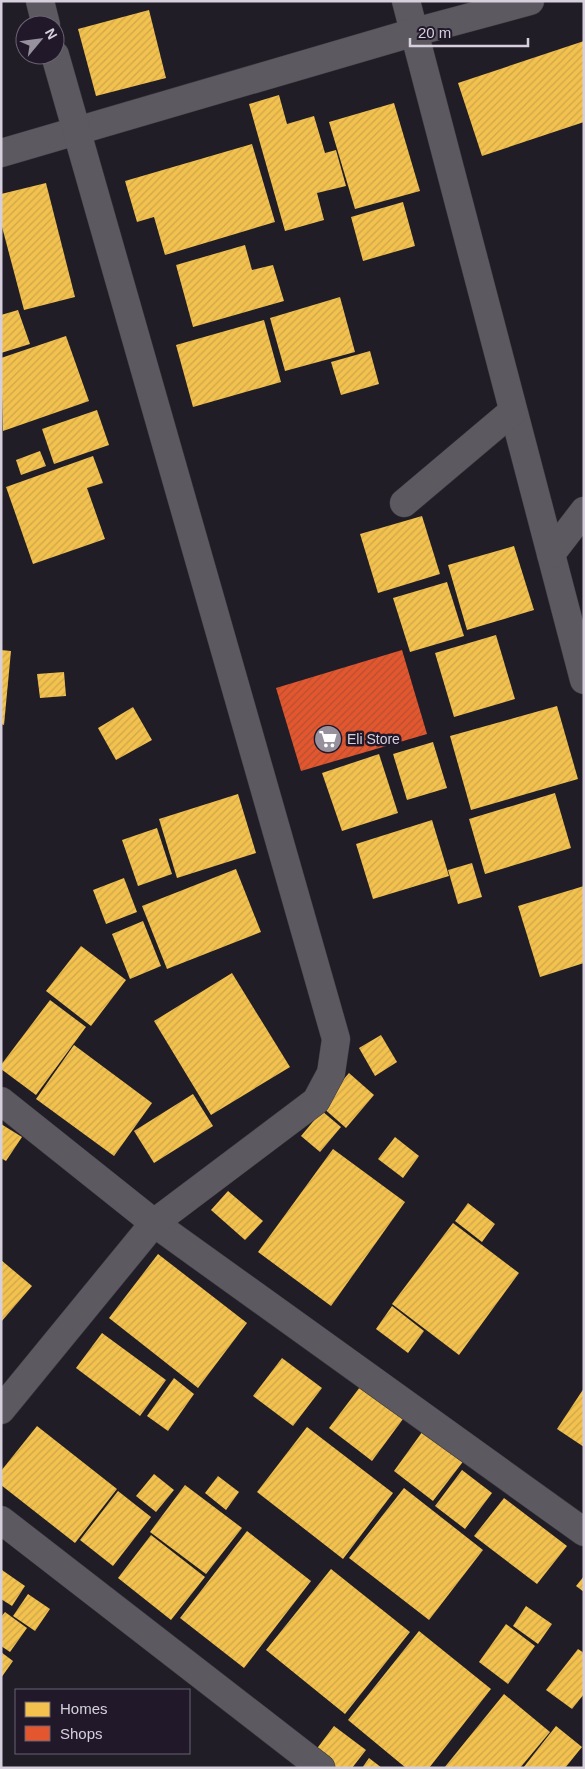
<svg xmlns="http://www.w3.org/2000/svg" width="585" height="1769" font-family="Arial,sans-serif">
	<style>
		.homes { fill: url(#homes-hatch) }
		.shops { fill: url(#shops-hatch) }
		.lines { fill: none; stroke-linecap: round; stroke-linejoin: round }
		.minor-casing { stroke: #3c383f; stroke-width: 29 }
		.minor { stroke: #5c5961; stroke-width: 28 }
		.labels { text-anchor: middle; stroke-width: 5; stroke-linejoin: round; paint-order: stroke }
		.poi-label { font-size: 14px; fill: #d6d0dd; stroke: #21192a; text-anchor: start }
	</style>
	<defs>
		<pattern id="homes-hatch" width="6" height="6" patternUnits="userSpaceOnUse" patternTransform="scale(1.25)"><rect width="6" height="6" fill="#f2c14e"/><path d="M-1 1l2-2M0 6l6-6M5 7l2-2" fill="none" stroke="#cea74c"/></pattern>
		<pattern id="shops-hatch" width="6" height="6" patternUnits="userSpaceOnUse" patternTransform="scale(1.25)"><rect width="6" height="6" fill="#e4572e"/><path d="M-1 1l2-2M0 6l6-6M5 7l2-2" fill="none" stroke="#b35034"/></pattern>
	</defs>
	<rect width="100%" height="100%" fill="#211d26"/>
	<g class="homes">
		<path d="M149 10 166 78 96 96 78 29Z"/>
		<path d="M584 41V122L482 156 458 83Z"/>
		<path d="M279 95 287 124 314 116 325 153 336 150 346 186 317 193 324 220 285 231 249 104Z"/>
		<path d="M394 103 420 191 355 209 329 122Z"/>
		<path d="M252 144 275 222 165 255 154 217 137 222 125 181Z"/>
		<path d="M46 183 75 297 24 310 1 223V194Z"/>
		<path d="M403 202 415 246 363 261 351 217Z"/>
		<path d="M245 245 252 270 273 265 284 301 193 327 176 265Z"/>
		<path d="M340 297 355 352 285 371 270 318Z"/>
		<path d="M18 310 30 344 1 353V315Z"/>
		<path d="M264 320 281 382 193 407 176 345Z"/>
		<path d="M66 336 89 401 3 431 1 358Z"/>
		<path d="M370 351 379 384 341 395 331 362Z"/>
		<path d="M97 410 109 445 54 464 42 429Z"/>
		<path d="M40 451 46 466 21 475 16 460Z"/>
		<path d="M93 456 103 483 87 488 105 539 33 564 6 487Z"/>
		<path d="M422 516 440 574 378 593 360 534Z"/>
		<path d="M514 546 534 610 467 630 448 565Z"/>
		<path d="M447 582 464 636 410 652 393 598Z"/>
		<path d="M496 635 515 699 454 717 435 653Z"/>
		<path d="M1 650 11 651 4 725 1 724Z"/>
		<path d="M64 672 66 696 40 698 37 674Z"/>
		<path d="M557 706 578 779 471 810 450 736Z"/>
		<path d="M133 707 152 740 116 760 98 728Z"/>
		<path d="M433 742 447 788 407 800 393 754Z"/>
		<path d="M379 754 398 813 342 831 322 773Z"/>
		<path d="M555 793 571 848 485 874 469 819Z"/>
		<path d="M238 794 256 853 177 878 159 819Z"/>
		<path d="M432 820 449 876 373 899 356 844Z"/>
		<path d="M157 828 172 874 138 886 122 840Z"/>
		<path d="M472 863 482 897 458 904 448 870Z"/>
		<path d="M236 869 261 932 167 969 142 906Z"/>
		<path d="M124 878 137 912 106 924 93 890Z"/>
		<path d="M584 886V963L540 977 518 906Z"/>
		<path d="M143 921 161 966 130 979 112 934Z"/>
		<path d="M81 946 126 980 91 1026 46 991Z"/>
		<path d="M232 973 290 1067 211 1115 154 1021Z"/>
		<path d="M50 1000 86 1027 36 1095 1 1069V1065Z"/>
		<path d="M381 1035 397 1062 375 1076 359 1048Z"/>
		<path d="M74 1045 152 1103 114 1156 36 1099Z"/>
		<path d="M349 1073 374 1095 346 1128 321 1106Z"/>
		<path d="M193 1094 213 1126 154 1163 134 1131Z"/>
		<path d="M322 1111 341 1127 320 1152 301 1136Z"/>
		<path d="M1 1124 22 1137 6 1161 1 1158Z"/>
		<path d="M395 1137 419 1156 403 1178 378 1159Z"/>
		<path d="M333 1149 405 1202 331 1306 258 1252Z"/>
		<path d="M228 1191 263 1221 245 1240 211 1210Z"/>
		<path d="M468 1203 495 1224 482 1242 455 1221Z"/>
		<path d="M453 1223 519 1273 459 1355 392 1304Z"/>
		<path d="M158 1254 247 1323 198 1388 109 1318Z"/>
		<path d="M1 1260 32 1286 1 1322Z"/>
		<path d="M392 1306 424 1331 408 1353 376 1329Z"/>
		<path d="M102 1333 166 1380 140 1416 76 1368Z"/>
		<path d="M282 1358 322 1388 293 1426 253 1396Z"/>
		<path d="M174 1378 194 1394 168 1431 147 1416Z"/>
		<path d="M363 1383 406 1415 372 1461 329 1428Z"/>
		<path d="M584 1388V1447L557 1429Z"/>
		<path d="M37 1426 117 1489 75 1543 1 1485V1471Z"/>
		<path d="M307 1427 393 1493 343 1559 257 1492Z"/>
		<path d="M425 1428 465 1459 433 1501 394 1471Z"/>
		<path d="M462 1470 492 1493 465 1529 435 1506Z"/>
		<path d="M154 1474 174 1490 156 1512 136 1496Z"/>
		<path d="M218 1476 239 1492 226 1510 205 1493Z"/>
		<path d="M185 1485 242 1528 206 1574 150 1532Z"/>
		<path d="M404 1488 483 1550 429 1620 349 1558Z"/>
		<path d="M118 1491 151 1517 113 1566 80 1540Z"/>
		<path d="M504 1498 567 1546 537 1584 474 1536Z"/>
		<path d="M247 1531 311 1581 244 1668 180 1618Z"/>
		<path d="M151 1535 205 1577 171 1620 118 1578Z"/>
		<path d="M331 1569 410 1632 345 1714 266 1650Z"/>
		<path d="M2 1570 25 1586 12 1606 1 1599Z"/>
		<path d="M584 1576V1592L576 1586Z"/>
		<path d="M28 1594 50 1609 35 1631 13 1616Z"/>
		<path d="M526 1606 552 1624 538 1644 513 1626Z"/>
		<path d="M5 1612 27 1628 10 1652 1 1646V1617Z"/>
		<path d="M506 1624 535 1646 508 1684 479 1662Z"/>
		<path d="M419 1631 491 1689 429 1768H406L348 1720Z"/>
		<path d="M578 1649 584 1653V1694L572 1709 546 1690Z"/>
		<path d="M1 1652 13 1661 1 1678Z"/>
		<path d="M504 1694 550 1732 520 1768H444Z"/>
		<path d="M334 1726 366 1750 352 1768H329L312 1755Z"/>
		<path d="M556 1726 582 1747 565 1768H523Z"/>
		<path d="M369 1758 382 1768H362Z"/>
	</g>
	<path class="shops" d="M402 650 427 734 301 771 276 688Z"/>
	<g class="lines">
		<g class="minor-casing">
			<g id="minor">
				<path d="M40 1 46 25"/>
				<path d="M406 1 584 680"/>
				<path d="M1 153 415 32 530 1"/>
				<path d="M404 503 513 411"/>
				<path d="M551 554 584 511"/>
				<path d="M1 1101 154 1223 584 1532"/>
				<path d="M1 1410 154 1223 316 1101 331 1073 336 1039 55 55"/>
				<path d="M1 1520 321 1768"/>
			</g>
		</g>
		<use href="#minor" class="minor"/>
	</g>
	<defs>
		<g id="supermarket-disc" transform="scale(1.4375)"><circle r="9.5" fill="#97919d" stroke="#21192a"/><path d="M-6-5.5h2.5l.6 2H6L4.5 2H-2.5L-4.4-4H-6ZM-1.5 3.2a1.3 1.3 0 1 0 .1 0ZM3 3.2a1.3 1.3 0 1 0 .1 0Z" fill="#fff"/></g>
	</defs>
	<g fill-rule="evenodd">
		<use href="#supermarket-disc" x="328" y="739"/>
	</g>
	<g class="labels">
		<g class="poi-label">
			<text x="347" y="744">Eli Store</text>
		</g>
	</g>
	<rect width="585" height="1769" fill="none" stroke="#d6d0dd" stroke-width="5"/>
	<rect x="15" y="1689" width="175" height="65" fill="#21192a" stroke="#696272"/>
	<rect x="25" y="1702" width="25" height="15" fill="#f2c14e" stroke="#696272"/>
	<text x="60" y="1714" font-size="15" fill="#d6d0dd">Homes</text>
	<rect x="25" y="1726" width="25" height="15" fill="#e4572e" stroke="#696272"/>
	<text x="60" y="1739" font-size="15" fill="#d6d0dd">Shops</text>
	<g transform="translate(40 40) rotate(61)"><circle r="24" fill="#21192a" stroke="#696272"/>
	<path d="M0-4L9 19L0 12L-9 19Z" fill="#97919d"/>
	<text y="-8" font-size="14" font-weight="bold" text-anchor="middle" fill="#d6d0dd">N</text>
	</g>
	<path d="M410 38v8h118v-8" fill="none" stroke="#d6d0dd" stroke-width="2.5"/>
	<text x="418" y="38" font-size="15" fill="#d6d0dd" stroke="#21192a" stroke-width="4" paint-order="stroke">20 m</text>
</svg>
